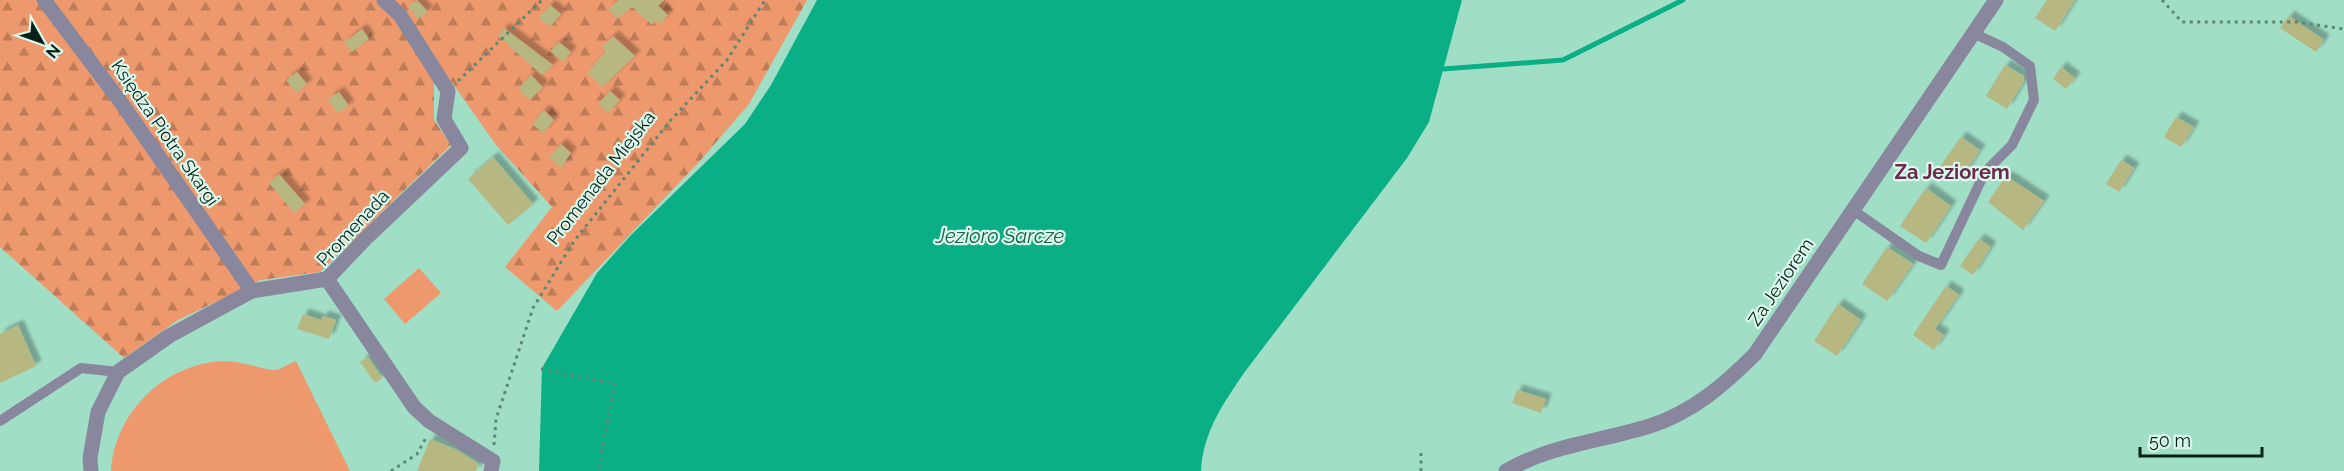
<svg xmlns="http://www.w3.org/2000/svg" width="2344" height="471" font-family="Raleway,sans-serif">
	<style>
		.forest { fill: url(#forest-firs) }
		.pitch { fill: #ed996d }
		.water { fill: #0aaf86 }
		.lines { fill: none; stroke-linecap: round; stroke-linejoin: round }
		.stream { stroke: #0aaf86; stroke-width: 5 }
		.building { fill: #b7b782; filter: url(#shadow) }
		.path { stroke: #5a8776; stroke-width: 3; stroke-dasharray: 3 4.5; stroke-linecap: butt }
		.lane { stroke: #88879d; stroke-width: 10 }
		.street { stroke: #88879d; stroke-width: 15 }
		.labels { text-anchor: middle; stroke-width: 4.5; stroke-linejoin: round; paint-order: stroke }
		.street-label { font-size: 18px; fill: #072118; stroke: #daf8eb }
		.neighbourhood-label { font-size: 20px; font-weight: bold; fill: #6a2b4e; stroke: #daf8eb }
		.water-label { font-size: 20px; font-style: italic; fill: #17604a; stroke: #daf8eb }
	</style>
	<defs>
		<pattern id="forest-firs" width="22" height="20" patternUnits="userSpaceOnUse" patternTransform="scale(1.5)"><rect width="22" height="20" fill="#ed996d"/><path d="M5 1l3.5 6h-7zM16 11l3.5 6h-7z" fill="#be7c59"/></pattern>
		<filter id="shadow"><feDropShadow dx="5.5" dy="-5.5" stdDeviation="1.5" flood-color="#0004"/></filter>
	</defs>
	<rect width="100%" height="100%" fill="#a1dec6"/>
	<path class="forest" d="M0 0H807L749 104 699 162 557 311 505 267 552 207 496 145 451 81 434 84V120L451 145 320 272 261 280 178 320 124 358 0 247Z"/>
	<g class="pitch">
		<path d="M419 268 441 293 405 324 384 299Z"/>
		<path d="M296 361 350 471H111C115 411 166 362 226 361 239 361 269 371 275 370 282 369 290 363 296 361Z"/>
	</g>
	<path class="water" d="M817 0H1462L1429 122 1407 158 1244 373C1223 404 1203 432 1201 471H539L542 368 597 273 631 235 745 124 771 85Z"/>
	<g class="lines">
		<path class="stream" d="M1443 69 1563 60 1683 0"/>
	</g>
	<g class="building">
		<path d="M417 0 428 12 418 19 408 6Z"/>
		<path d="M619 0H664L658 6 668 15 660 24 656 20 652 25 632 7 617 19 608 9Z"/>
		<path d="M2047 0H2075L2055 31 2035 18Z"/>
		<path d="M550 5 561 14 550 27 539 18Z"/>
		<path d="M2289 16 2324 40 2316 52 2280 28Z"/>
		<path d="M504 28 553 65 542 75 498 36Z"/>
		<path d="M362 29 369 39 352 52 344 43Z"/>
		<path d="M613 36 635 56 602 87 587 73 606 51 602 47Z"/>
		<path d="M559 42 571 52 563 62 550 51Z"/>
		<path d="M2005 65 2024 76V81L2007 109 1986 96Z"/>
		<path d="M2061 67 2075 78 2066 89 2053 79Z"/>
		<path d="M297 72 307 84 296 93 286 80Z"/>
		<path d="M531 75 543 87 530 100 518 89Z"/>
		<path d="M610 91 620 100 608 113 598 104Z"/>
		<path d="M339 92 349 106 337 113 328 99Z"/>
		<path d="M544 110 554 120 543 133 532 124Z"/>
		<path d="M2176 117 2194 127 2181 147 2164 137Z"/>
		<path d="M1961 137 1980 150 1959 182 1939 168Z"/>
		<path d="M561 144 571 153 561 168 549 157Z"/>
		<path d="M493 157 533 204 508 225 468 179Z"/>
		<path d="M2121 160 2134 168 2119 192 2106 184Z"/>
		<path d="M279 174 305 204 294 213 269 183Z"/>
		<path d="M2006 176 2044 201 2023 230 1988 202Z"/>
		<path d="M1926 188 1951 206 1926 243 1900 226Z"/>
		<path d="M1979 239 1991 247 1973 275 1960 266Z"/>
		<path d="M1887 247 1913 264 1887 301 1862 284Z"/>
		<path d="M1946 286 1959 295 1935 329 1944 335 1934 350 1913 335Z"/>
		<path d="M1838 304 1861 320 1837 356 1814 341Z"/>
		<path d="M303 314 321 320 323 316 336 320 329 339 297 329Z"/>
		<path d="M18 325 36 366 0 383V334Z"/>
		<path d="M368 357 382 378 375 383 360 362Z"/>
		<path d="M1517 390 1546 399 1541 413 1512 403Z"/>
		<path d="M430 439 457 450 479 464 476 471H417Z"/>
	</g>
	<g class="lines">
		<g class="path">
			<path d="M2162 0 2182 22H2296L2344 29"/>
			<path d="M458 81 542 0"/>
			<path d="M541 369 615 384 598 471"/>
			<path d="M494 445 496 419 533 308 574 241 670 121 727 60 765 0"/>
			<path d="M391 471 417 454 427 436"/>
			<path d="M1421 471V450"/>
		</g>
		<g class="lane">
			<path d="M1853 210 1919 256 1941 265 1985 172 2012 145 2034 100 2030 66 2003 47 1973 33"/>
			<path d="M0 421 81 368 118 372"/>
		</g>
		<g class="street">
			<path d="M44 0 120 101 252 291 327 279"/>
			<path d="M384 0 400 15 448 91 444 119 461 148 365 239 327 279 414 407 429 421 493 461 491 471"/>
			<path d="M91 471 90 458 98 412 118 372 169 336 252 291"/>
			<path d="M1506 471C1551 445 1601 441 1650 426 1693 412 1724 385 1755 354L1996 0"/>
		</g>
	</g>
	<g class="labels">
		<g class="street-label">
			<text transform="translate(165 133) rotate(55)" y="6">Księdza Piotra Skargi</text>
			<text transform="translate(601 178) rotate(-52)" y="6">Promenada Miejska</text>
			<text transform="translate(353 228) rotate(-47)" y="6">Promenada</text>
			<text transform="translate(1781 282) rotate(-56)" y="6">Za Jeziorem</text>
		</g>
		<g class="neighbourhood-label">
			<text x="1952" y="179">Za Jeziorem</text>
		</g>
		<g class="water-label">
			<text x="1000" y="243">Jezioro Sarcze</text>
		</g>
	</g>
	<g transform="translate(42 42) rotate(130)" stroke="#daf8eb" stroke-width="4.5" paint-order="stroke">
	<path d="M0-4.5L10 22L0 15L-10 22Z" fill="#072118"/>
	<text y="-9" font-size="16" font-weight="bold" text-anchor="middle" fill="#072118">N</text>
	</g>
	<path d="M2140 447v9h122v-9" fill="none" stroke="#072118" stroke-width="3"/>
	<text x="2149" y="447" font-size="18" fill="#072118" stroke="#daf8eb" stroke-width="4.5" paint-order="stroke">50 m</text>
</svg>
